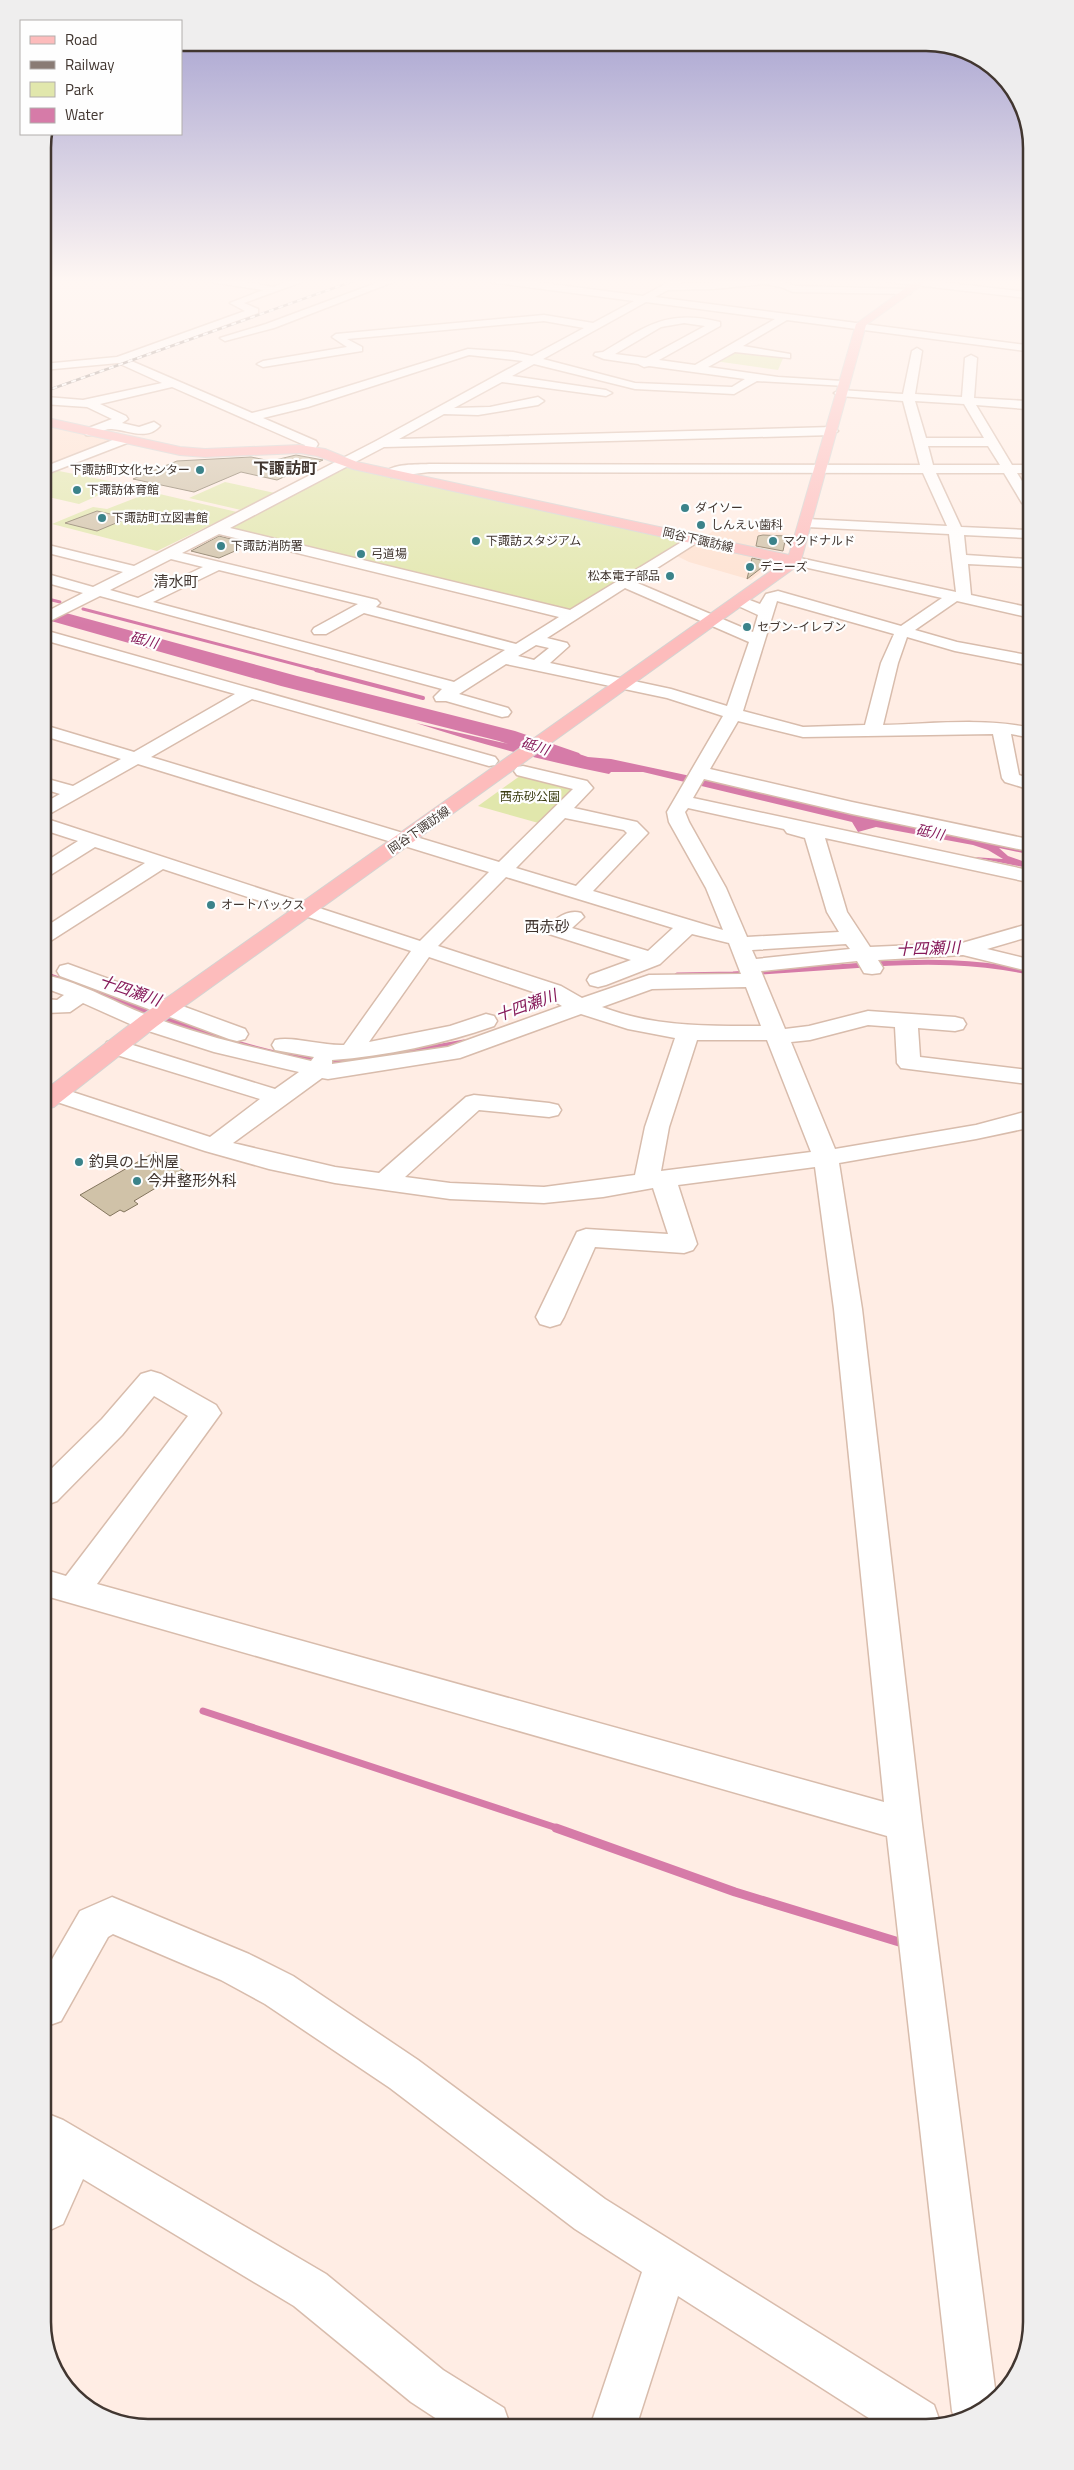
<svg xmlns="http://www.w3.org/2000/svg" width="1074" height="2470" font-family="'Titillium Web','Noto Sans JP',sans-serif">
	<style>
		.built { fill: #fee1d0 }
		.green { fill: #e1e7ac }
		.water { fill: #d67ba8 }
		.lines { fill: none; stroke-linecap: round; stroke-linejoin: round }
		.stream-far4 { stroke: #d67ba8; stroke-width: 3 }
		.stream-far3 { stroke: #d67ba8; stroke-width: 4 }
		.stream-far2 { stroke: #d67ba8; stroke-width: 5 }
		.stream-far1 { stroke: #d67ba8; stroke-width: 7 }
		.stream { stroke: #d67ba8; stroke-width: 9 }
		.river { fill: #d67ba8; fill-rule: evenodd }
		.building { fill: #d0c2a8; stroke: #84765e }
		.minor-casing { stroke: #d8bcac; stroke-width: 3 }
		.major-casing { stroke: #d5d3d1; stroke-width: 2 }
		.minor { fill: #fff; fill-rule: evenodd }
		.major { fill: #fdbcbc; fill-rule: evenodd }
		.rail-casing { stroke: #897b74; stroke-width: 2.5 }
		.rail { stroke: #fefefe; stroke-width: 2; stroke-dasharray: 5; stroke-linecap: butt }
		.poi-dot { fill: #3b838a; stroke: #fefefe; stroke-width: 2 }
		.labels { text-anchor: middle; stroke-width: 4.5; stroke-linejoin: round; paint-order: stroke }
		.far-poi-label { font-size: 12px; fill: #413630; stroke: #fefefe; text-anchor: start }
		.far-street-label { font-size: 12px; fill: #413630; stroke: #fefefe }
		.far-park-label { font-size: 12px; fill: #3b3d12; stroke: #fefefe }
		.far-water-label { font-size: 14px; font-style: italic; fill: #861a5a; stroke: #fefefe }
		.far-quarter-label { font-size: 15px; fill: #413630; stroke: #fefefe }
		.poi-label { font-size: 15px; fill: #413630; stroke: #fefefe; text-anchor: start }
		.far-district-label { font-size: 16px; font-weight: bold; fill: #413630; stroke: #fefefe }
		.water-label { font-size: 16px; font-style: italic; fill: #861a5a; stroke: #fefefe }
		.rim { fill: none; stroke: #413630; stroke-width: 2.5 }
	</style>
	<rect width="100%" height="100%" fill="#ffede4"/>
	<g class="built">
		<path d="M43 425 109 439 110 443 44 468Z"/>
		<path d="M724 524H758V532L789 534 784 550 772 551 704 537Z"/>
		<path d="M694 543 770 560 773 562 751 580 689 562 675 555Z"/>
	</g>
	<g class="green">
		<path d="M734 349 784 356 778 370 715 361Z"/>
		<path d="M348 467 685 541 570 613 226 530Z"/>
		<path d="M54 470 124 484 79 504 44 496V475Z"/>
		<path d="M225 482 275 493 241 510 189 498Z"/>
		<path d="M151 492 237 512 157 551 52 524 93 507 107 509Z"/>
		<path d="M524 773 577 786 542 824 478 806Z"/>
	</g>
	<path class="water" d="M416 723 504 743 570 751 588 757 611 759 1028 848V854L999 848 1008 856 1028 863V868L973 857 1003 859 988 850 973 845 876 827 858 832 852 822 643 772H611L609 774C544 761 480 744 416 723Z"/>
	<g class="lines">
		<g class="stream-far4">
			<path d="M44 598 60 602"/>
			<path d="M83 609 321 671"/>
		</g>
		<path class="stream-far3" d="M316 670 423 698"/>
		<g class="stream-far2">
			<path d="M874 964C927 961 976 961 1028 972"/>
			<path d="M45 974 62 980"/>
			<path d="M677 975 733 974 865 965"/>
			<path d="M92 991C172 1020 263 1061 349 1063"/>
			<path d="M375 1058 464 1042"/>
		</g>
		<path class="stream-far1" d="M203 1711 560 1829"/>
		<path class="stream" d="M556 1828 735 1892 899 1942"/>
		<path class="river" d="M44 607 297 676 515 731 579 753 583 758 579 763 571 765 563 763 499 741 281 686 44 619Z"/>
	</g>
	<g class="building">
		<path d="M296 455 323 460 277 480 241 472 194 492 133 479 177 461 251 457 271 461Z"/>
		<path d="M97 511 128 518 97 531 65 523Z"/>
		<path d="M763 535 786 536 783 551 756 546 758 536Z"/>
		<path d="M219 536 251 544 219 558 191 551Z"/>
		<path d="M752 558 769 562 747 579Z"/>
		<path d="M155 1152 184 1171 134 1201 138 1204 124 1212 120 1210 110 1216 80 1195Z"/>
	</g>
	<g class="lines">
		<g class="minor-casing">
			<g id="minor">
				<path d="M206 279H231L273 287 295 279H310L244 303 258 309V313L129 360 252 413 300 401 468 349 513 352 532 356 584 328 544 321 347 339 362 347V351L263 367 257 364 263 361 347 347 332 337 336 334 544 315 593 323 634 301 489 282 484 279H513L643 296 674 279H686L679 284 775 279 795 286 906 289 911 292 910 294 793 292 781 287 765 284 713 289 668 290 655 297 1026 345V351L787 320 743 346 790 354V358L735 352 708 367 778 377 842 381 848 384 846 386 757 381 734 394 635 389 534 364 512 376 606 390 612 393 606 396 502 382 454 408 490 407 538 397 544 401 538 405 478 415 444 414 399 439 832 427 838 431 832 435 384 447 230 528 570 610 693 535 698 536 700 539 698 542 635 582 753 632 758 615 734 604 731 601 739 596 760 604 766 594 778 591 901 626 942 598 795 565 788 561 795 557 956 592 949 534 807 527 800 523 807 519 947 526 923 473 429 472 391 477 384 473C394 463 416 465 429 464L920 465 903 401 840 396 834 393 840 390 903 394 912 351 917 348 922 351 915 394 962 397 965 358 971 355 977 358 974 398 1027 401V409L976 405 1012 465H1027V473H1017L1027 489V504L1022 503 1004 473H936L961 527 1027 530V538L964 535 966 555 1027 559V567L968 564 971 595 1027 607V617L957 601 915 630 957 642 1027 655V665L955 651 907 637 898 663 883 725C930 724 981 718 1027 727V737L1011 734 1019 775 1028 778V789L1005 782 1002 778 993 734 803 737 738 721 710 769 852 802 1028 839V851L852 814 704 779 693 798 1028 870V882L825 838 847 912 870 947 962 943 1028 924V937L987 949 1028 959V971L963 955 878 960 883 968 880 973 872 974 864 973 857 961 761 971 785 1029 809 1026 868 1011 955 1017 963 1019 966 1024 963 1029 955 1031 918 1028 920 1057 1028 1070V1084L901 1068 897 1063 895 1027 868 1025 810 1040 791 1042 835 1149 976 1125 1028 1111V1128L976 1139 839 1163 862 1309 922 1824 996 2396 960 2422H956L952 2411 887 1836 46 1596V1570L66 1576 188 1416 154 1396 122 1435 57 1501 46 1505V1474L102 1419 141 1374 151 1371 161 1374 216 1405 221 1413 97 1584 884 1802 834 1309 815 1167 678 1185 697 1244 693 1250 684 1253 595 1247 564 1317 560 1324 550 1327 540 1324 536 1317 577 1232 586 1229 668 1234 653 1188 603 1197 544 1203 450 1199 335 1183 269 1169 205 1151 45 1098V1083L210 1137 260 1099 107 1052 104 1047 107 1042 115 1040 123 1042 275 1089 299 1072 214 1052 139 1028 83 1003 70 1012 45 1013V999L57 1000 64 995 45 988V975C84 983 118 1005 155 1018 206 1037 259 1049 311 1061L314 1057 275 1050 272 1045 275 1040C293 1036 322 1046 344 1045L411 951 163 869 52 940 45 942V927L145 863 95 847 52 874 45 876V862L78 841 44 830V818L420 941 489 872 138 764 44 817V803L60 794 44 789V778L73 786 121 759 44 736V725L134 752 235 694 44 640V630L495 757 498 761 495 765 489 766 252 699 151 757 499 862 573 789 517 775 514 771 517 767 523 766 587 781 593 788 574 808 637 822 648 833 593 891 723 930 706 888 669 822 667 812 723 716 667 698 506 664 459 694 508 708 511 712 508 716 502 717 446 701H436L434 697 442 689 100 596 44 624V613L83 593 44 582V573L93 587 123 572 44 552V544L134 566 376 441 523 361 469 355 308 407 263 418 316 441 318 444 313 453 309 454 305 453 303 450 305 445 302 444 172 387 100 404 126 416 128 419 122 423 139 427 154 422 160 426C147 441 128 430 112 429 103 428 95 437 86 435L84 432 86 429 112 419 87 407 43 404V398L46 397 83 400 162 383 118 363 43 370V364L117 357 245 311 230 303 263 290 211 282ZM646 302 775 319 695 365 659 360 720 326V322C666 309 647 326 603 352L595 353 594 355 604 359 638 364 644 367 649 366 745 379 732 387 635 383 543 359ZM684 323 705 326 646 358 615 354 661 327ZM915 401 964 404 984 438H926ZM928 446H988L1000 465H933ZM219 534 559 617 516 644 376 607 380 603 377 600 182 553ZM171 559 203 567 138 598 110 590ZM219 570 358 604 314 628 312 631 314 634H326L364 613 505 650 454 682 153 602ZM625 588 749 642 727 706 671 689 550 663 569 646 567 643 547 638ZM777 601 894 634 881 663 865 725 803 727 743 711ZM536 645 549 648 534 660 518 656ZM688 808 784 829 787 833 805 838 827 912 839 932 747 937 726 888 689 822 685 812ZM565 818 624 830 627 833 576 886 516 868ZM506 877 673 928 648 951 572 928 584 917 581 913C568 909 553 919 546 930L549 934 631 960 590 975 587 980 590 985 598 987 606 985 660 964 692 934 729 943 741 974 649 975 582 998 561 986 438 946ZM846 944 850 949 756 959 752 950ZM429 957 545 996 562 1006 448 1047 332 1064V1060C386 1056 443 1044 494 1026L497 1021 494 1016 486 1014 450 1026 369 1042ZM746 987 761 1026C706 1026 654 1027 602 1007L652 989ZM581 1014 628 1029 675 1038 645 1127 635 1175 544 1187 450 1183 405 1177 479 1110 549 1117 558 1115 561 1110 558 1105 549 1103 474 1095 466 1097 379 1173 335 1167 233 1143 322 1078 328 1079 460 1058ZM697 1040H767L811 1152 661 1171 669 1127Z"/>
				<path d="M387 279H401L274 328 225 341 220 338 266 324Z"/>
				<path d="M884 279H915L1026 292V298L889 282Z"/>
				<path d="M123 436 127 437 129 440 127 443 44 475V467Z"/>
				<path d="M68 964 245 1029 248 1034 245 1039 237 1041 229 1039 60 976 57 971 60 966Z"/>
				<path d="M112 1897 249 1954 293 1976 418 2060 605 2199 934 2405 940 2422H875L678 2296 637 2424H591L642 2272 575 2229 390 2088 265 2004 221 1980 113 1934 108 1937 61 2021 47 2026V1968L80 1911Z"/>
				<path d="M48 2114 63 2120 326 2274 443 2370 504 2408 510 2425H446L411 2402 294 2306 83 2179 63 2224 48 2231Z"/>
			</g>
		</g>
		<g class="major-casing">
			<path id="major" d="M918 279H930L866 325 800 564 157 1026 54 1107 45 1109V1090L141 1016 782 563 353 469 317 456 300 453 205 457 180 455 43 425V417L180 447 205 449 300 445 325 449 357 462 789 555 856 324Z"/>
		</g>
		<use href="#minor" class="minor"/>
		<use href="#major" class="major"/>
		<g class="rail-casing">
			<path id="rail" d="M43 392 359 279"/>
		</g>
		<use href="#rail" class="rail"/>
	</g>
	<linearGradient id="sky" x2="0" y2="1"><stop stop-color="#a19dce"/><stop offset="0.45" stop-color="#fff7f3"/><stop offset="1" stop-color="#fff7f3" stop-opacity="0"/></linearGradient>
	<rect width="1074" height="625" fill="url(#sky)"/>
	<g class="poi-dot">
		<circle cx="200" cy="470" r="5"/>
		<circle cx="77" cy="490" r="5"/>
		<circle cx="685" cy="508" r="5"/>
		<circle cx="102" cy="518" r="5"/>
		<circle cx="701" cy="525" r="5"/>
		<circle cx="476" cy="541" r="5"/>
		<circle cx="773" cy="541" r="5"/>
		<circle cx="221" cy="546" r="5"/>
		<circle cx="361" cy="554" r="5"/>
		<circle cx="750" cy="567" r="5"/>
		<circle cx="670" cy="576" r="5"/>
		<circle cx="747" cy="627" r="5"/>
		<circle cx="211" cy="905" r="5"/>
		<circle cx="79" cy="1162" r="5"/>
		<circle cx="137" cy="1181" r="5"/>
	</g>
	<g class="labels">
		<g class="far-poi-label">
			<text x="190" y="474" text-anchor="end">下諏訪町文化センター</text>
			<text x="87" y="494">下諏訪体育館</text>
			<text x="695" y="512">ダイソー</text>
			<text x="112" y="522">下諏訪町立図書館</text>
			<text x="711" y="529">しんえい歯科</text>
			<text x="486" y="545">下諏訪スタジアム</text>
			<text x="783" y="545">マクドナルド</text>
			<text x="231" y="550">下諏訪消防署</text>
			<text x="371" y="558">弓道場</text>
			<text x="760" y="571">デニーズ</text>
			<text x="660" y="580" text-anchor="end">松本電子部品</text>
			<text x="757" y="631">セブン-イレブン</text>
			<text x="221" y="909">オートバックス</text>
		</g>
		<g class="far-street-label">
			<text transform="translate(698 540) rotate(13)" y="4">岡谷下諏訪線</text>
			<text transform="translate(419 830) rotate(-35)" y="4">岡谷下諏訪線</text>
		</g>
		<g class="far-park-label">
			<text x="530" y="801">西赤砂公園</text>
		</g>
		<g class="far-water-label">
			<text transform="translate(144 640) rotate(15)" y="5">砥川</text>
			<text transform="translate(535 746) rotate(18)" y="5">砥川</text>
			<text transform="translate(930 832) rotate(12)" y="5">砥川</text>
		</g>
		<g class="far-quarter-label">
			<text x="176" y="587">清水町</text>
			<text x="547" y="932">西赤砂</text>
		</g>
		<g class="poi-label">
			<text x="89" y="1167">釣具の上州屋</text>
			<text x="147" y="1186">今井整形外科</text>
		</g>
		<g class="far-district-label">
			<text x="285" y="474">下諏訪町</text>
		</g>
		<g class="water-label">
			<text transform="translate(928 948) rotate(-2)" y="6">十四瀬川</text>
			<text transform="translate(130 990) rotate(19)" y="6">十四瀬川</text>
			<text transform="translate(526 1005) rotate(-20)" y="6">十四瀬川</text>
		</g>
	</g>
	<path d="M0 0H1074V2470H0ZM148 51H926A97 97 0 0 1 1023 148V2322A97 97 0 0 1 926 2419H148A97 97 0 0 1 51 2322V148A97 97 0 0 1 148 51Z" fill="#efeeee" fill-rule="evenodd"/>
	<path class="rim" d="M148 51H926A97 97 0 0 1 1023 148V2322A97 97 0 0 1 926 2419H148A97 97 0 0 1 51 2322V148A97 97 0 0 1 148 51Z"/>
	<rect x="20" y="20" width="162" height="115" fill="#fefefe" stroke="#b2aeac"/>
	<rect x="30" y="36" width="25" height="8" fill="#fdbcbc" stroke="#b2aeac"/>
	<text x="65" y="45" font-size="15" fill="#413630">Road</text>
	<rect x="30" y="61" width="25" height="8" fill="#897b74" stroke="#b2aeac"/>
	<text x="65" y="70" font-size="15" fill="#413630">Railway</text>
	<rect x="30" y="82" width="25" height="15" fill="#e1e7ac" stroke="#b2aeac"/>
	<text x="65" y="95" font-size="15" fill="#413630">Park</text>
	<rect x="30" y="108" width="25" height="15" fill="#d67ba8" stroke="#b2aeac"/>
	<text x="65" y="120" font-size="15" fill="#413630">Water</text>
</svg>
